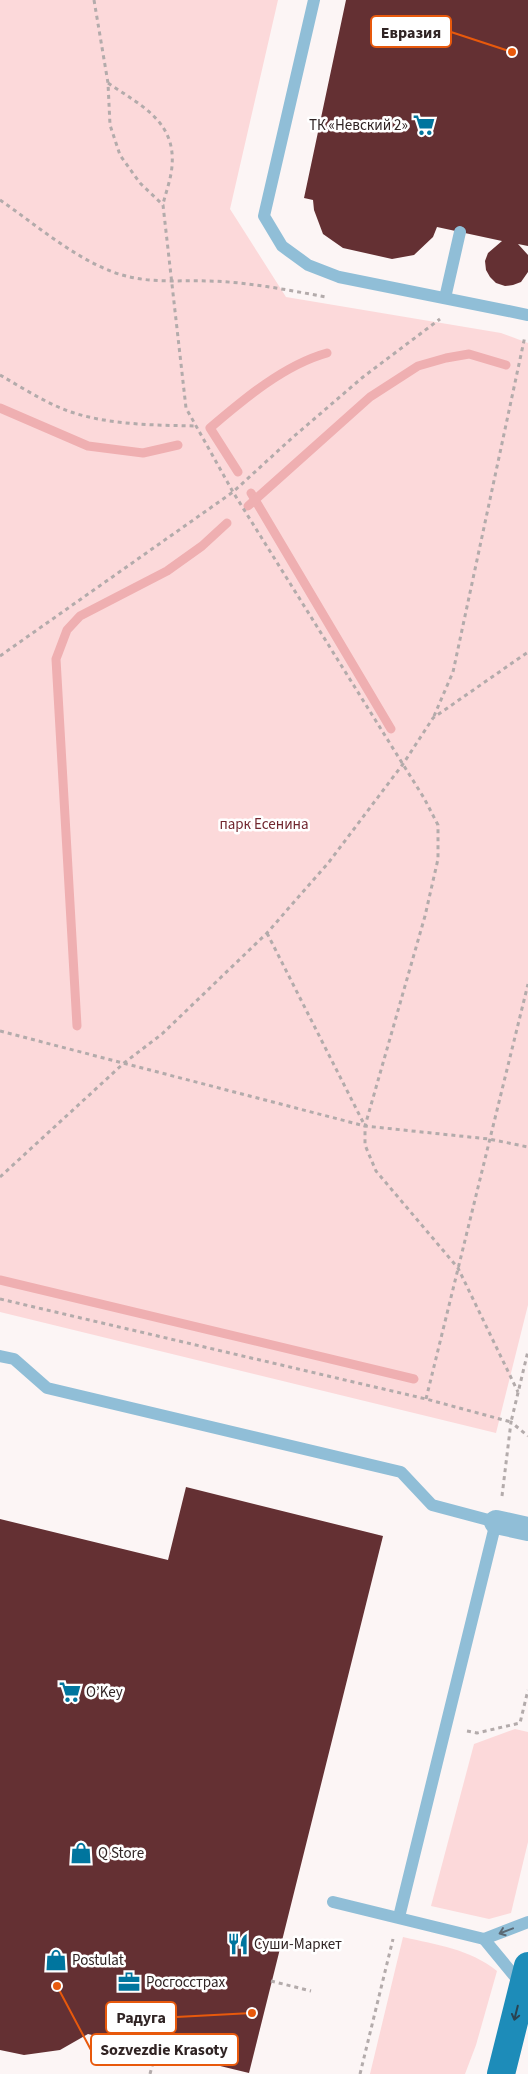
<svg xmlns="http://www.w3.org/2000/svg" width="528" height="2074" font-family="'Source Sans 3',sans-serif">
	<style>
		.green { fill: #fcd9da }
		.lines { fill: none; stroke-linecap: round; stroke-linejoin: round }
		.stream { stroke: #efafb1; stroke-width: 9 }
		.building { fill: #643033 }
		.path { stroke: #b3abab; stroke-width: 3; stroke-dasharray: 4 4; stroke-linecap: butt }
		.service { stroke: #90bed7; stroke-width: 12 }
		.minor { stroke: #90bed7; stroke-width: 24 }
		.primary { stroke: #1d8cb9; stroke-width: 28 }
		.oneway { stroke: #5b6975 }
		.oneway2 { stroke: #2a4351 }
		.labels { text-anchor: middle; stroke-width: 5; stroke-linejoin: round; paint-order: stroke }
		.poi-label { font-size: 15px; fill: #302424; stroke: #fff; text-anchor: start }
		.park-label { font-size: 15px; fill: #71272f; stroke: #fff }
		.leader { fill: none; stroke: #e8590c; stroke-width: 2 }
		.callout-dot { fill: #e8590c; stroke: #fff; stroke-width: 2 }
		.callout { fill: #fff; stroke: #e8590c; stroke-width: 2 }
		.callout-label { font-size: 16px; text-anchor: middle; font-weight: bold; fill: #302424 }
	</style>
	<rect width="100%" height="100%" fill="#fcf5f5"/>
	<g class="green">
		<path d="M0 0H278L230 209 286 297 501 333 528 343V1305L496 1433 0 1312Z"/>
		<path d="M515 1729 528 1732V1842L511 1913 489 1919 431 1906 474 1744Z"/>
		<path d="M403 1937C437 1945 470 1949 497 1971L476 2045 465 2074H370Z"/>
	</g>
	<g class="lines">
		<g class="stream">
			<path d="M0 408 88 446 143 453 178 445"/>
			<path d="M238 472 210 428C244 399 284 365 327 353"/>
			<path d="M251 493 391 729"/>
			<path d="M248 506 370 397 418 366 446 358 469 354 506 365"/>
			<path d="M77 1026 56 659 67 630 80 616 167 571 202 546 227 523"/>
			<path d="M0 1280 414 1379"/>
		</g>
	</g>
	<g class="building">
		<path d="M346 0H528V246L518 244 528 255V272L521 282 513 285 505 286 496 283 490 277 486 270 485 261 488 253 502 241 437 227 433 237 414 255 392 259 343 248 323 234 314 210 313 200 304 198Z"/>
		<path d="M186 1487 383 1536 249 2073 88 2034 60 2050 24 2055 0 2050V1519L168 1560Z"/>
	</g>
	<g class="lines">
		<g class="path">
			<path d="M94 0 108 83 110 125 120 155 140 183 163 205 186 408 233 492 424 798 438 825V859L425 916 365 1126V1145L376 1171 458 1268 518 1392"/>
			<path d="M108 83C140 105 176 121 172 166 171 179 166 192 163 204"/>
			<path d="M0 200C38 226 84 267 130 277 156 283 183 280 209 281 248 282 288 290 326 297"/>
			<path d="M0 375C21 387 44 402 68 411 108 425 153 425 196 426"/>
			<path d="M0 656 233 492 292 438 363 377 440 319"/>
			<path d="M434 716 453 672 525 336"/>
			<path d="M267 933 365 1126"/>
			<path d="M0 1031 365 1126 489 1139 528 1147"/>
			<path d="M0 1177 124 1063 162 1034 267 933 329 862 403 764 433 718 528 652"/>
			<path d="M0 1299 426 1399 511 1422 528 1351"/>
			<path d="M426 1399 528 984"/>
			<path d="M502 1496 511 1422 528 1436"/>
			<path d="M467 1731 477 1733 520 1723 528 1690"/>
			<path d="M271 1981 311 1991"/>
			<path d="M150 2074 156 2051"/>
			<path d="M360 2074 393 1939"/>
		</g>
		<g class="service">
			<path d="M314 0 264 216 282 246 308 265 339 277 528 315"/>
			<path d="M445 298 460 232"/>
			<path d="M0 1356 14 1359 47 1388 401 1472 432 1505 496 1522 399 1917"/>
			<path d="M333 1902 484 1939 528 1922"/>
			<path d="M484 1939 522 1985"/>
		</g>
		<path class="minor" d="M496 1522 528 1529"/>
		<path class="primary" d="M501 2074 528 1966"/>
	</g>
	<defs><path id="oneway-shaft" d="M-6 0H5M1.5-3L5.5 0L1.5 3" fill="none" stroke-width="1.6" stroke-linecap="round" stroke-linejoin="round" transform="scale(1.25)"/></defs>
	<use class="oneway" href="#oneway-shaft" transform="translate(506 1931) rotate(159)"/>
	<use class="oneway2" href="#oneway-shaft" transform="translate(516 2013) rotate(104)"/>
	<defs>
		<g id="supermarket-bare" transform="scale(1.725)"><path d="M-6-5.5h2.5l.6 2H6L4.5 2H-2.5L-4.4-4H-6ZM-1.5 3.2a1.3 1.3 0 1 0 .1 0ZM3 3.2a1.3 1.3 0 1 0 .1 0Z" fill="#00759e" stroke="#fff" stroke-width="2.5" paint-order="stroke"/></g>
		<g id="shop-bare" transform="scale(1.725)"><path d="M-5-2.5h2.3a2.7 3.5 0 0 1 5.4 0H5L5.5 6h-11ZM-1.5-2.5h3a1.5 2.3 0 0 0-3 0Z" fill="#00759e" stroke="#fff" stroke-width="2.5" paint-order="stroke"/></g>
		<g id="restaurant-bare" transform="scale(1.725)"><path d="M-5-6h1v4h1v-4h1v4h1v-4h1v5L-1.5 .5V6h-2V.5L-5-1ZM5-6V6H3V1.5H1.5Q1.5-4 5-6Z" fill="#00759e" stroke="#fff" stroke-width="2.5" paint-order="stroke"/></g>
		<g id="office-bare" transform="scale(1.725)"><path d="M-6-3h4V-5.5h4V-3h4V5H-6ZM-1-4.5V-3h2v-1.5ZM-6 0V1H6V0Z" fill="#00759e" stroke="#fff" stroke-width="2.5" paint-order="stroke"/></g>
	</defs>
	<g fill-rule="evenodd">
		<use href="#supermarket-bare" x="424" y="125"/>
		<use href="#supermarket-bare" x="70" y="1692"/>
		<use href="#shop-bare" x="81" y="1853"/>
		<use href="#restaurant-bare" x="238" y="1944"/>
		<use href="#shop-bare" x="56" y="1960"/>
		<use href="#office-bare" x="129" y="1982"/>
	</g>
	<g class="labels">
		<g class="poi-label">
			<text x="408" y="130" text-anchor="end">ТК «Невский 2»</text>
			<text x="86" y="1697">O’Key</text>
			<text x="98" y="1858">Q Store</text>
			<text x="254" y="1949">Суши-Маркет</text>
			<text x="72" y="1965">Postulat</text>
			<text x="146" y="1987">Росгосстрах</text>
		</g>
		<g class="park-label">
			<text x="264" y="829">парк Есенина</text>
		</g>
	</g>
	<path class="leader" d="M512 52L451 32M252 2013L176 2017M57 1986L91 2050"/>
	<g class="callout-dot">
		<circle cx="512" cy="52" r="5"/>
		<circle cx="252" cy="2013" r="5"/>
		<circle cx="57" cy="1986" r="5"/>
	</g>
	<g class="callout">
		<rect x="371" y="16" width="80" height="31" rx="5"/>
		<rect x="106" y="2002" width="70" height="31" rx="5"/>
		<rect x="91" y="2034" width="147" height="31" rx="5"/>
	</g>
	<g class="callout-label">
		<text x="411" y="38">Евразия</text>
		<text x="141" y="2023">Радуга</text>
		<text x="164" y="2055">Sozvezdie Krasoty</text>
	</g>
</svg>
